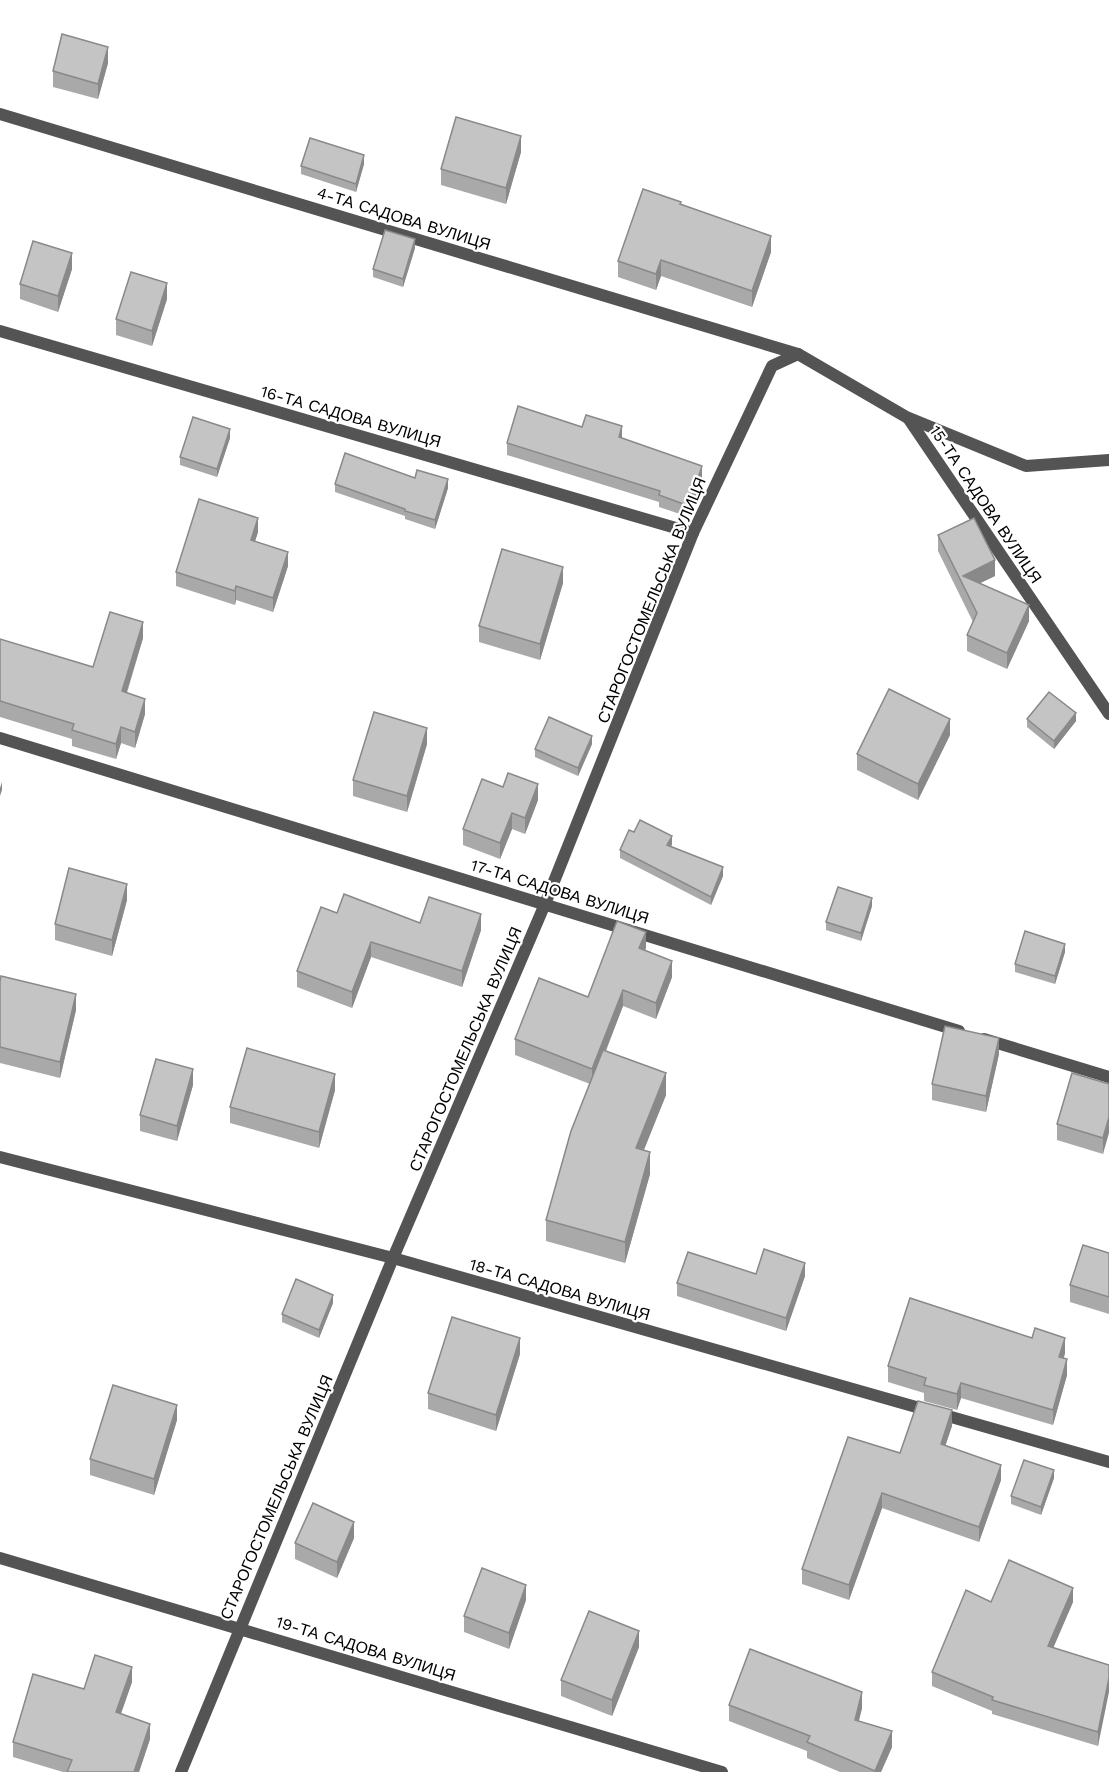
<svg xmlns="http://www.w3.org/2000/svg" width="1109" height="1772" font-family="'Work Sans',sans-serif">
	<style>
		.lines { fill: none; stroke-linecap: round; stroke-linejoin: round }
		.minor { stroke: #545454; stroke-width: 12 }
		.wall { fill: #a9a9a9 }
		.shaded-wall { fill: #898989 }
		.building { fill: #c4c4c4; stroke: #898989; stroke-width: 1.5 }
		.labels { text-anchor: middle; stroke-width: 4.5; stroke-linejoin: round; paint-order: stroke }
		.street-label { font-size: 16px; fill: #000; stroke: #fff }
	</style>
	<rect width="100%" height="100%" fill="#fff"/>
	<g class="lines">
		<g class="minor">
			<path d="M0 114 798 354 908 418 1109 714"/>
			<path d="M0 331 693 533"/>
			<path d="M909 418 1026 466 1109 460"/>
			<path d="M0 738 959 1031"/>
			<path d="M984 1039 1109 1077"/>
			<path d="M0 1157 393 1258 1109 1462"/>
			<path d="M0 1558 722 1772"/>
			<path d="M181 1772 393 1258 545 904 693 533 772 366 798 354"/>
		</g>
	</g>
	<g class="wall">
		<path d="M108 63 98 99 53 87V71Z"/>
		<path d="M521 152 506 204 441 185V169Z"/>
		<path d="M364 164 356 192 301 174V166Z"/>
		<path d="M681 204 771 252 752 307 661 276 656 290 618 277V261Z"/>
		<path d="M415 248 403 287 373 277V269Z"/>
		<path d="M72 269 58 312 20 299V284Z"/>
		<path d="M167 299 152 346 116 335V319Z"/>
		<path d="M582 427 622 437V438L702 478 689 517 659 507V502L507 455V443Z"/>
		<path d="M230 438 217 477 180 465V457Z"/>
		<path d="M415 478 448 488 435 529 405 519V516L335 492V484Z"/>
		<path d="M258 532 255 541 288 566 273 612 236 600 235 605 176 586V572Z"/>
		<path d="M938 535 995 576 980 583 1029 621 1007 669 967 651V635L973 622 938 551Z"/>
		<path d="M563 583 540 660 479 642V626Z"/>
		<path d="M143 638 127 693 145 714 135 748 121 743 116 759 72 746V739L0 717V639L93 667Z"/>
		<path d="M1027 719 1076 721 1054 749 1027 727Z"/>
		<path d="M950 735 918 800 857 770V754Z"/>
		<path d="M427 744 407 812 353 796V780Z"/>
		<path d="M592 744 578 776 535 757V749Z"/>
		<path d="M538 800 525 834 512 829 500 859 463 845V829Z"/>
		<path d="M672 844 671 847 723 876 711 905 620 858V850Z"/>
		<path d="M127 900 112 956 55 940V924Z"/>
		<path d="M872 906 861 941 826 930V922Z"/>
		<path d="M337 913 420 923 481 930 462 987 371 957 352 1008 297 987V971Z"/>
		<path d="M646 948 645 950 672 977 656 1019 623 1006 606 1051 666 1095 643 1150 650 1174 625 1263 546 1241V1220L590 1084 515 1055V1039L588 997Z"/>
		<path d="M1065 952 1055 984 1015 972V964Z"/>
		<path d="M0 981 76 1010 60 1078 0 1063Z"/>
		<path d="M999 1054 986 1112 932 1100V1084Z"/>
		<path d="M1109 1084 1103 1154 1057 1140V1124Z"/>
		<path d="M193 1085 177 1141 140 1131V1115Z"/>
		<path d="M335 1090 319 1148 230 1123V1107Z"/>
		<path d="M1109 1253V1314L1070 1302V1285Z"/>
		<path d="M756 1274 805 1276 786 1331 677 1296V1283Z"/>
		<path d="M333 1303 319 1338 282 1322V1314Z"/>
		<path d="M1065 1353 1064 1358 1067 1375 1053 1425 961 1398 957 1410 924 1401V1393L888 1382V1366Z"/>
		<path d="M520 1354 496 1431 428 1409V1393Z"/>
		<path d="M177 1420 154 1495 90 1475V1459Z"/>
		<path d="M952 1426 945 1445 1001 1480 979 1542 882 1508 849 1600 802 1584V1569L900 1453Z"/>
		<path d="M1054 1478 1041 1515 1011 1504V1496Z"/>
		<path d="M354 1538 337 1578 295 1559V1543Z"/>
		<path d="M526 1600 509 1649 464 1632V1616Z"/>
		<path d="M991 1602H1073L1053 1648 1109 1665 1098 1746 992 1714V1711L932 1686V1672Z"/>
		<path d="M639 1647 612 1716 561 1696V1680Z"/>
		<path d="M132 1682 121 1714 150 1739 139 1772H63L13 1757V1742L84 1689Z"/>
		<path d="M729 1705 862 1708 859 1721 892 1747 881 1772H840L807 1758V1751L729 1721Z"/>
	</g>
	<g class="shaded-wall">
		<path d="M108 47V63L98 99V84Z"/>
		<path d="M521 136V152L506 204V188Z"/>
		<path d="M364 155V164L356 192V184Z"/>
		<path d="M771 236V252L752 307V291Z"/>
		<path d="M415 239V248L403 287V279Z"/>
		<path d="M72 253V269L58 312V296Z"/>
		<path d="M661 260V276L656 290V274Z"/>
		<path d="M167 283V299L152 346V331Z"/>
		<path d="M622 426V437L619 449V437Z"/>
		<path d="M230 429V438L217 477V469Z"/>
		<path d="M702 466V478L689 517V506Z"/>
		<path d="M448 479V488L435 529V520Z"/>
		<path d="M258 518V532L251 554V540Z"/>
		<path d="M288 552V566L273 612V598Z"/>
		<path d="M995 560V576L966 590 963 576Z"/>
		<path d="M563 567V583L540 660V644Z"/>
		<path d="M236 586V600L235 605V591Z"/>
		<path d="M1029 605V621L1007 669V653Z"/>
		<path d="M143 622V638L122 707V691Z"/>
		<path d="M145 699V714L135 748V732Z"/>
		<path d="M1076 713V721L1054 749V741Z"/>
		<path d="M950 719V735L918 800V784Z"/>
		<path d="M121 727V743L116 759V744Z"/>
		<path d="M427 728V744L407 812V796Z"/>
		<path d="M592 736V744L578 776V768Z"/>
		<path d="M2 782V790L0 796V788Z"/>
		<path d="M538 784V800L525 834V818Z"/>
		<path d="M512 813V829L500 859V843Z"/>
		<path d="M672 836V844L667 854V845Z"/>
		<path d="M723 867V876L711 905V897Z"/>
		<path d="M127 884V900L112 956V940Z"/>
		<path d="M872 898V906L861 941V933Z"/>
		<path d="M481 914V930L462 987V971Z"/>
		<path d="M646 932V948L639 964V948Z"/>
		<path d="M371 942V957L352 1008V992Z"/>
		<path d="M1065 944V952L1055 984V976Z"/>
		<path d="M672 961V977L656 1019V1003Z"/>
		<path d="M623 990V1006L592 1085V1069Z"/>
		<path d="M76 994V1010L60 1078V1062Z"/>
		<path d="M999 1038V1054L986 1112V1096Z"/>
		<path d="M193 1069V1085L177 1141V1126Z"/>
		<path d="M666 1073V1095L636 1170V1148Z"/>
		<path d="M335 1074V1090L319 1148V1132Z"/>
		<path d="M1109 1117V1133L1103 1154V1138Z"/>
		<path d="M650 1152V1174L625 1263V1242Z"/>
		<path d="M805 1263V1276L786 1331V1318Z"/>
		<path d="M333 1295V1303L319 1338V1330Z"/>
		<path d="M520 1338V1354L496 1431V1415Z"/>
		<path d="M1065 1338V1353L1059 1372V1357Z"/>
		<path d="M1067 1359V1375L1053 1425V1410Z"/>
		<path d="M961 1383V1398L957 1410V1394Z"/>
		<path d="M177 1405V1420L154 1495V1479Z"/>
		<path d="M952 1410V1426L941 1459V1444Z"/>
		<path d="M1001 1465V1480L979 1542V1527Z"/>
		<path d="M1054 1470V1478L1041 1515V1507Z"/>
		<path d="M882 1493V1508L849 1600V1585Z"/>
		<path d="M354 1522V1538L337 1578V1562Z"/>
		<path d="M526 1585V1600L509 1649V1633Z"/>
		<path d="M1073 1588V1602L1048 1660V1646Z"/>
		<path d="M639 1631V1647L612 1716V1700Z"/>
		<path d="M132 1667V1682L116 1727V1712Z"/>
		<path d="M1109 1678V1692L1098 1746V1732Z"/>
		<path d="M862 1692V1708L855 1735V1720Z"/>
		<path d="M150 1724V1739L139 1772H134Z"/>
		<path d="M892 1731V1747L881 1772H875Z"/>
	</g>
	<g class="building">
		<path d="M62 34 108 47 98 84 53 71Z"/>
		<path d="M456 117 521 136 506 188 441 169Z"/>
		<path d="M310 138 364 155 356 184 301 166Z"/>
		<path d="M643 189 681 202 680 204 771 236 752 291 661 260 656 274 618 261Z"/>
		<path d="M385 230 415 239 403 279 373 269Z"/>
		<path d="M33 241 72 253 58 296 20 284Z"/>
		<path d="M131 272 167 283 152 331 116 319Z"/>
		<path d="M518 406 582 427 586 415 622 426 619 437 702 466 689 506 659 495 660 491 507 443Z"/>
		<path d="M193 417 230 429 217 469 180 457Z"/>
		<path d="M345 453 415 478 417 470 448 479 435 520 405 511V509L335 484Z"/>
		<path d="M199 499 258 518 251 540 288 552 273 598 236 586 235 591 176 572Z"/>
		<path d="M974 518 995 560 963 576 1029 605 1007 653 967 635 977 613 938 535Z"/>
		<path d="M502 549 563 567 540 644 479 626Z"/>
		<path d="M110 612 143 622 122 691 145 699 135 732 121 727 116 744 72 730 74 724 0 701V639L93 667Z"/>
		<path d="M889 689 950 719 918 784 857 754Z"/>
		<path d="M1049 692 1076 713 1054 741 1027 719Z"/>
		<path d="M374 712 427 728 407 796 353 780Z"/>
		<path d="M549 717 592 736 578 768 535 749Z"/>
		<path d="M508 773 538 784 525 818 512 813 500 843 463 829 482 779 503 787Z"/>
		<path d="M640 820 672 836 667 845 723 867 711 897 620 850 629 830 634 832Z"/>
		<path d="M69 868 127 884 112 940 55 924Z"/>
		<path d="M838 887 872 898 861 933 826 922Z"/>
		<path d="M344 894 420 923 429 897 481 914 462 971 371 942 352 992 297 971 321 907 337 913Z"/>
		<path d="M617 921 646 932 639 948 672 961 656 1003 623 990 592 1069 515 1039 539 978 588 997Z"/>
		<path d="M1025 931 1065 944 1055 976 1015 964Z"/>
		<path d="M1 976 76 994 60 1062 0 1047V981Z"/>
		<path d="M945 1026 999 1038 986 1096 932 1084Z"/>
		<path d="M247 1048 335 1074 319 1132 230 1107Z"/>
		<path d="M603 1050 666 1073 636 1148 650 1152 625 1242 546 1220 571 1131Z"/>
		<path d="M156 1059 193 1069 177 1126 140 1115Z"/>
		<path d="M1072 1073 1109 1084V1117L1103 1138 1057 1124Z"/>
		<path d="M1083 1245 1109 1253V1297L1070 1285Z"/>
		<path d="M764 1249 805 1263 786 1318 677 1283 688 1252 756 1274Z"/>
		<path d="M296 1279 333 1295 319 1330 282 1314Z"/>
		<path d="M910 1298 1032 1338 1035 1328 1065 1338 1059 1357 1067 1359 1053 1410 961 1383 957 1394 924 1385 926 1378 888 1366Z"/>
		<path d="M452 1317 520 1338 496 1415 428 1393Z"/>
		<path d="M113 1385 177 1405 154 1479 90 1459Z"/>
		<path d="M918 1401 952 1410 941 1444 1001 1465 979 1527 882 1493 849 1585 802 1569 848 1437 900 1453Z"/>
		<path d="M1024 1460 1054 1470 1041 1507 1011 1496Z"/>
		<path d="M313 1503 354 1522 337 1562 295 1543Z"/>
		<path d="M1009 1560 1073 1588 1048 1646 1109 1665V1678L1098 1732 992 1700 993 1697 932 1672 966 1590 991 1602Z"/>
		<path d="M482 1568 526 1585 509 1633 464 1616Z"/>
		<path d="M589 1611 639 1631 612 1700 561 1680Z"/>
		<path d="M750 1649 862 1692 855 1720 892 1731 875 1771 807 1742 810 1736 729 1705Z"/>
		<path d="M95 1655 132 1667 116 1712 150 1724 134 1772H67L72 1760 13 1742 33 1674 84 1689Z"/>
	</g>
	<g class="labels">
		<g class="street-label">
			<text transform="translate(404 218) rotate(17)" y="6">4-ТА САДОВА ВУЛИЦЯ</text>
			<text transform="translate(351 416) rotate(16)" y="6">16-ТА САДОВА ВУЛИЦЯ</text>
			<text transform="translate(986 504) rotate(56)" y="6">15-ТА САДОВА ВУЛИЦЯ</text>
			<text transform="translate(651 600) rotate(-68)" y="6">СТАРОГОСТОМЕЛЬСЬКА ВУЛИЦЯ</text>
			<text transform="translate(560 891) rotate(17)" y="6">17-ТА САДОВА ВУЛИЦЯ</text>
			<text transform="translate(465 1049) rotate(-67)" y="6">СТАРОГОСТОМЕЛЬСЬКА ВУЛИЦЯ</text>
			<text transform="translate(560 1289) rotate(16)" y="6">18-ТА САДОВА ВУЛИЦЯ</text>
			<text transform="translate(276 1497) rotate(-67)" y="6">СТАРОГОСТОМЕЛЬСЬКА ВУЛИЦЯ</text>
			<text transform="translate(366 1648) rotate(17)" y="6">19-ТА САДОВА ВУЛИЦЯ</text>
		</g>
	</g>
</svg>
